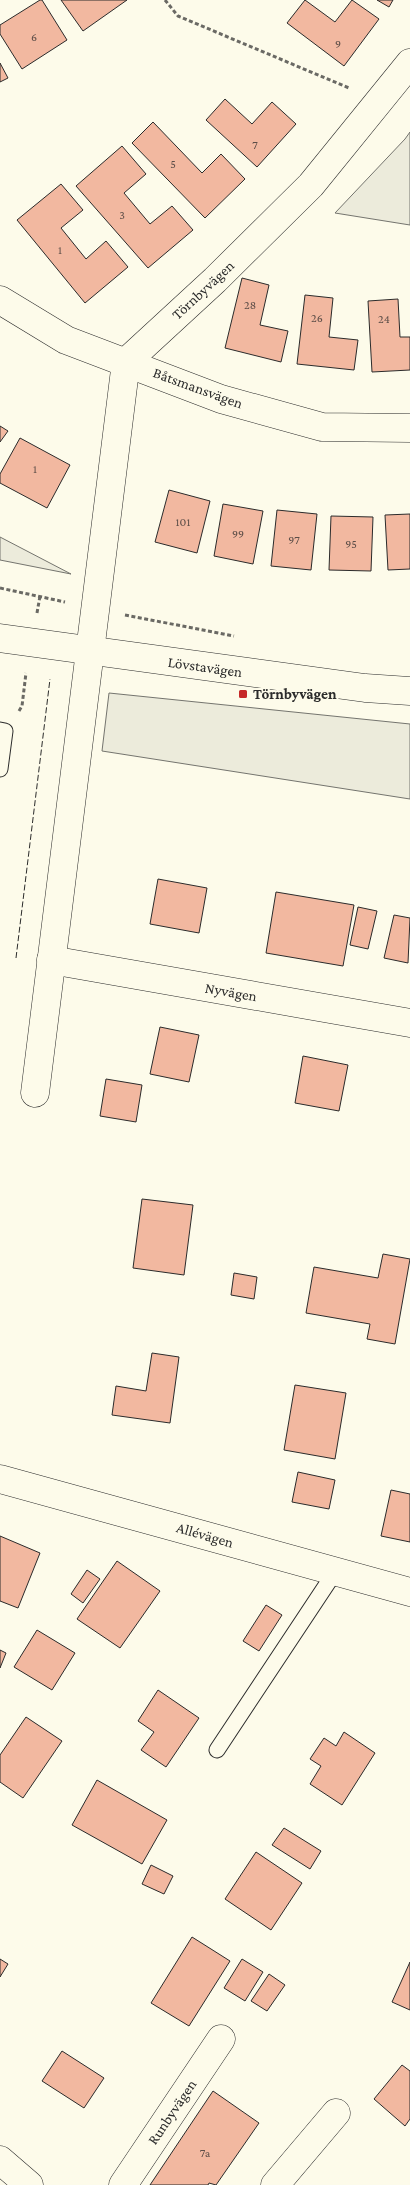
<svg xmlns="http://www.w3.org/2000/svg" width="410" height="2185" font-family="'Crimson Pro',serif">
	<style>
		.green { fill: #ecebdb; stroke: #74746e }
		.building { fill: #f2b8a0; stroke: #2b2b2b }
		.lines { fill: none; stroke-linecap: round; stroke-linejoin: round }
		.lane-casing { stroke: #2b2b2b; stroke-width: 17 }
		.street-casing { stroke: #2b2b2b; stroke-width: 29 }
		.secondary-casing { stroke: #2b2b2b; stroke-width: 29 }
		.path { stroke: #6a6964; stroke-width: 3; stroke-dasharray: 4 2.5; stroke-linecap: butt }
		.lane { stroke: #fdfbea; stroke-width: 15 }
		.street { stroke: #fdfbea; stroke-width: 28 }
		.secondary { stroke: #fdfbea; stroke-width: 28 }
		.fence { stroke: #2b2b2b; stroke-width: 1; stroke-dasharray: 6 2.5; stroke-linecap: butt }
		.poi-dot { fill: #c62828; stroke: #fdfbea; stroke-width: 2 }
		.labels { text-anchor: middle; stroke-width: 4; stroke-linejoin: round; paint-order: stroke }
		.number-label { font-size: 12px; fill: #5d4e48 }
		.street-label { font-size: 15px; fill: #2b2b2b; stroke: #fdfbea }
		.poi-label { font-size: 15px; font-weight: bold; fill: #2b2b2b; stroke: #fdfbea; text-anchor: start }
	</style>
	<rect width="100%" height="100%" fill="#fdfbea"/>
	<g class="green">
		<path d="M410 132V225L335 213 405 139Z"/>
		<path d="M0 537 71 574 0 560Z"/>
		<path d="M109 693 410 724V799L102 751Z"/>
	</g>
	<g class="building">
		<path d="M40 0H42L67 40 22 69 0 34V25Z"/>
		<path d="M61 0H127L83 31Z"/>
		<path d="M305 0 335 22 352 0 379 19 344 66 287 23Z"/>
		<path d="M377 0H393L389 7Z"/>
		<path d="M0 63 8 78 0 82Z"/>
		<path d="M225 99 252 124 272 102 296 124 257 167 206 120Z"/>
		<path d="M153 122 202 173 221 154 245 179 205 218 132 143Z"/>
		<path d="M122 146 146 174 124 193 150 224 172 206 193 230 148 268 76 186Z"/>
		<path d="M61 184 83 210 61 228 86 259 106 241 128 267 85 303 17 220Z"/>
		<path d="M242 278 269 285 260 325 288 331 281 362 225 348Z"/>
		<path d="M305 295 333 298 329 337 358 340 354 370 297 364Z"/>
		<path d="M398 299 400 337H410V370L372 372 368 301Z"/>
		<path d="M0 426 8 431 0 442Z"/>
		<path d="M20 438 70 465 47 508 0 483V474Z"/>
		<path d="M169 490 210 501 197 553 155 542Z"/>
		<path d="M223 504 263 511 253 564 214 556Z"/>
		<path d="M277 510 317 514 311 570 271 566Z"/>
		<path d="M410 514V569L388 570 385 515Z"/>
		<path d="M331 516 373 517 371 571 329 570Z"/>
		<path d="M158 879 207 888 199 933 150 924Z"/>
		<path d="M276 892 354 905 343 966 266 953Z"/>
		<path d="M358 907 377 911 368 949 350 945Z"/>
		<path d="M394 915 410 918 408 963 384 958Z"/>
		<path d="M160 1027 199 1035 189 1082 150 1074Z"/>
		<path d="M303 1056 348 1065 339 1111 295 1103Z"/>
		<path d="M106 1079 142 1085 136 1122 100 1116Z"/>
		<path d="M142 1199 193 1205 184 1275 133 1268Z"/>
		<path d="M383 1254 410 1259 395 1344 367 1339 370 1324 306 1313 314 1267 378 1278Z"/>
		<path d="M234 1273 257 1277 254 1299 231 1295Z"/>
		<path d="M152 1353 179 1357 170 1423 112 1415 116 1386 146 1391Z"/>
		<path d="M295 1385 346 1393 335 1459 284 1450Z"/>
		<path d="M298 1472 335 1480 329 1509 292 1502Z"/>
		<path d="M391 1490 410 1494V1542L381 1536Z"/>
		<path d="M0 1536 40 1553 18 1608 0 1601Z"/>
		<path d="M117 1561 160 1591 120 1648 77 1619Z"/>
		<path d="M87 1570 100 1579 83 1603 71 1594Z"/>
		<path d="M266 1605 282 1615 259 1651 243 1641Z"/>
		<path d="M37 1630 75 1653 52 1690 14 1667Z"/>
		<path d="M0 1650 6 1653 0 1668Z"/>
		<path d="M158 1690 199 1718 166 1767 141 1750 154 1732 138 1721Z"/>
		<path d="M26 1717 62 1741 23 1798 0 1782V1755Z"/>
		<path d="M344 1732 375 1753 342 1805 310 1784 321 1766 310 1759 324 1738 336 1746Z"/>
		<path d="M97 1780 167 1820 142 1864 72 1825Z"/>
		<path d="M284 1828 321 1851 310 1869 272 1845Z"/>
		<path d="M256 1852 302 1883 271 1930 225 1899Z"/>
		<path d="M151 1865 173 1876 164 1894 142 1884Z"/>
		<path d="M192 1937 230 1961 189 2026 151 2003Z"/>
		<path d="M0 1959 8 1964 0 1977Z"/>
		<path d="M242 1959 263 1972 245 2001 224 1988Z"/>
		<path d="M410 1962V2010L392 2002Z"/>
		<path d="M269 1974 285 1985 267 2011 251 2001Z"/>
		<path d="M62 2051 104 2078 84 2108 42 2081Z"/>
		<path d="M402 2065 410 2071V2119L405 2126 374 2099Z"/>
		<path d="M213 2091 259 2123 216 2185 209 2183 208 2185H150Z"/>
	</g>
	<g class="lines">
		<g class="lane-casing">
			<g id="lane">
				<path d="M0 730 5 731 0 769"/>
				<path d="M217 1750 335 1572"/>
			</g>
		</g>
		<g class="street-casing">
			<g id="street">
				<path d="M0 300 66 340 221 399 322 427 410 428"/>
				<path d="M51 960 410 1023"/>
				<path d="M35 1093 126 362 215 280 311 185 410 63"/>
				<path d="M0 1479 410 1592"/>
				<path d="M0 2160 29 2185"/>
				<path d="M123 2185 221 2039"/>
				<path d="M275 2185 336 2113"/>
			</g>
		</g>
		<g class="secondary-casing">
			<path id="secondary" d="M0 638 365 688 410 691"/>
		</g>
		<g class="path">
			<path d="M165 0 178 16 349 88"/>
			<path d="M0 588 65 602"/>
			<path d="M37 613 40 596"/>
			<path d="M125 615 234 636"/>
			<path d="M19 711 22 706 26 673"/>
		</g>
		<use href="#lane" class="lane"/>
		<use href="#street" class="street"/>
		<use href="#secondary" class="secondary"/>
		<path class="fence" d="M16 958 50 679"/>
	</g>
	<rect class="poi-dot" x="238" y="689" width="10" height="10" rx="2.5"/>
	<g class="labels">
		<g class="number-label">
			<text x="34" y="41">6</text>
			<text x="338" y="48">9</text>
			<text x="255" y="149">7</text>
			<text x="173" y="168">5</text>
			<text x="122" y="219">3</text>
			<text x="60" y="254">1</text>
			<text x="250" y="309">28</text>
			<text x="317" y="322">26</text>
			<text x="384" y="323">24</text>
			<text x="35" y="473">1</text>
			<text x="183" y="526">101</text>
			<text x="238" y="538">99</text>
			<text x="294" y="544">97</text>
			<text x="351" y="548">95</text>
			<text x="205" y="2157">7a</text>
		</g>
		<g class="street-label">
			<text transform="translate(203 290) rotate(-43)" y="5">Törnbyvägen</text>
			<text transform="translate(198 388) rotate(20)" y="5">Båtsmansvägen</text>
			<text transform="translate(205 667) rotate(8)" y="5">Lövstavägen</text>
			<text transform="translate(231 992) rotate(10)" y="5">Nyvägen</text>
			<text transform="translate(205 1535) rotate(16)" y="5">Allévägen</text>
			<text transform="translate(172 2112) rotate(-56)" y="5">Runbyvägen</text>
		</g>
		<g class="poi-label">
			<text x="253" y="699">Törnbyvägen</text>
		</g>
	</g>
</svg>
